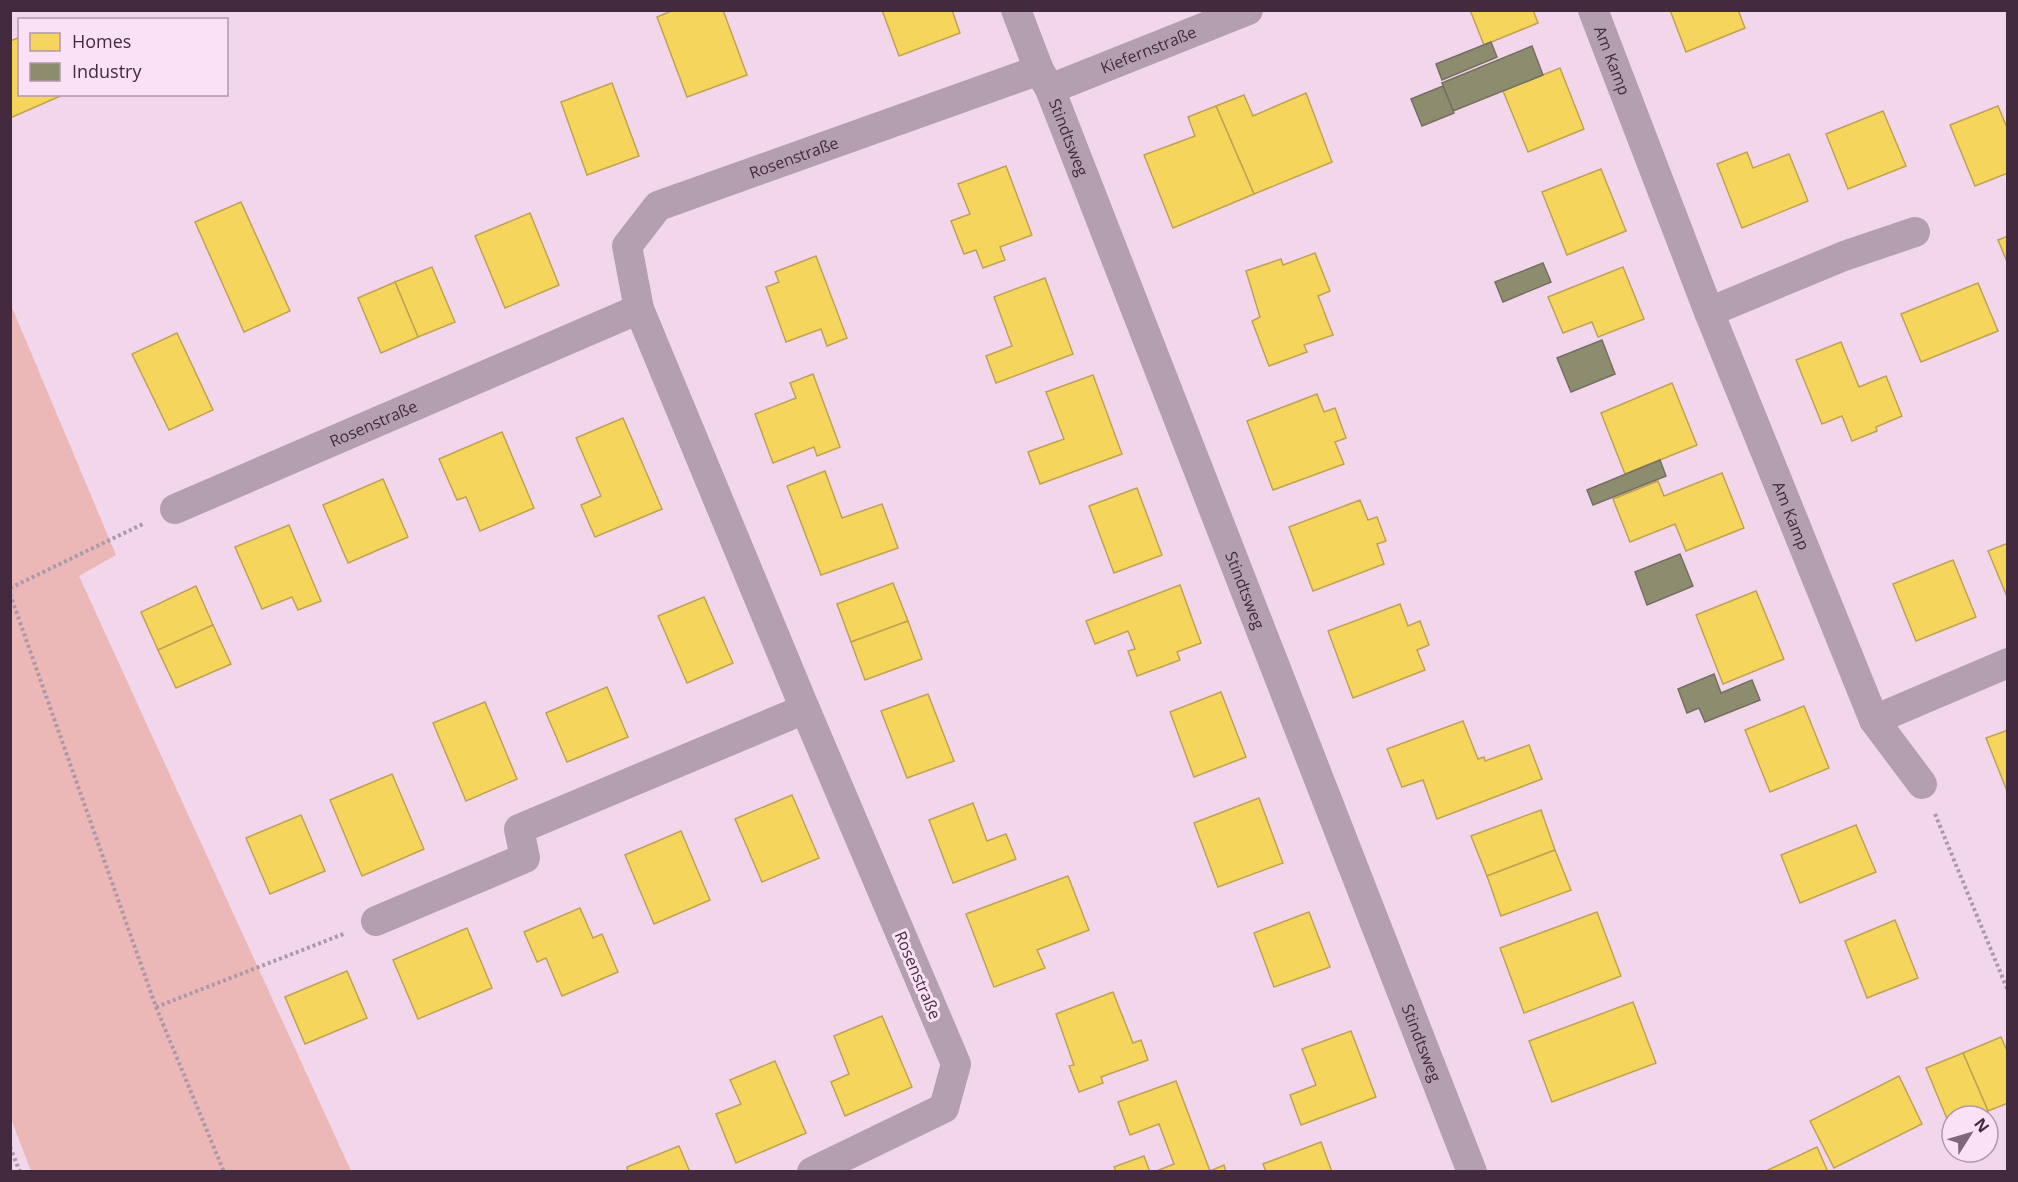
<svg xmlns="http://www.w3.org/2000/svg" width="2018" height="1182" font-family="'Open Sans',sans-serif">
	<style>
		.green { fill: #ebb7b7 }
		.homes { fill: #f6d55c; stroke: #c0a253; stroke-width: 1.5 }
		.industry { fill: #8c8c6e; stroke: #766f60; stroke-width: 1.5 }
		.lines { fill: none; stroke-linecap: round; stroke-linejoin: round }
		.path { stroke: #ac99a8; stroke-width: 4; stroke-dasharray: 3 3; stroke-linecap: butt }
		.minor { stroke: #b39faf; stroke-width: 30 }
		.labels { text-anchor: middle; stroke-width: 6; stroke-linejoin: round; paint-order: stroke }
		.street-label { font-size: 16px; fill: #432a3e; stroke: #fbe1f5 }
	</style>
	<rect width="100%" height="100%" fill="#f2d6ec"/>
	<path class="green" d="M11 305 116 555 79 576 351 1171H31L10 1116Z"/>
	<g class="homes">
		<path d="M674 10H723L747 75 687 97 657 17Z"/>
		<path d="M882 10H952L960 33 899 56Z"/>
		<path d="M1470 10H1533L1538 23 1484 45Z"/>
		<path d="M1670 10H1738L1745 28 1686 52Z"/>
		<path d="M20 37V94H65L10 118V41Z"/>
		<path d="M1560 68 1584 129 1528 152 1503 91Z"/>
		<path d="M612 83 639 156 587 175 561 102Z"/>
		<path d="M1306 93 1332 162 1254 194 1216 106 1244 95 1253 116Z"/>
		<path d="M1216 106 1254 194 1173 228 1144 155 1195 136 1188 117Z"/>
		<path d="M1998 106 2008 130V173L1975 186 1950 125Z"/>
		<path d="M1883 111 1906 166 1848 189 1826 134Z"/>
		<path d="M1747 152 1753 168 1789 154 1808 201 1742 228 1717 164Z"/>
		<path d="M1006 166 1032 235 1000 247 1005 260 983 268 976 250 964 254 951 221 970 214 958 184Z"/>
		<path d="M1601 169 1626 231 1567 255 1542 192Z"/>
		<path d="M241 202 290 311 244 332 195 222Z"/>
		<path d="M530 213 559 285 505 308 475 236Z"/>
		<path d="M2008 236V264L1998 240Z"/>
		<path d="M1315 253 1330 291 1318 296 1333 335 1304 345 1307 352 1269 366 1252 321 1260 317 1246 271 1281 259 1283 265Z"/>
		<path d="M816 256 847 338 827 346 821 329 786 342 766 287 779 282 775 272Z"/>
		<path d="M432 267 455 322 418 337 395 282Z"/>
		<path d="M1623 267 1644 319 1598 337 1592 322 1563 333 1548 297Z"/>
		<path d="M1045 278 1073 354 996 383 986 356 1012 346 994 297Z"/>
		<path d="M395 282 418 337 381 353 358 298Z"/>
		<path d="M1978 283 1998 331 1921 362 1901 314Z"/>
		<path d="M177 333 213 410 169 430 132 354Z"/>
		<path d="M1841 342 1859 387 1886 376 1902 416 1876 427 1877 431 1852 441 1842 416 1822 424 1796 360Z"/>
		<path d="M813 374 840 447 817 456 814 447 773 463 755 414 796 398 790 383Z"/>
		<path d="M1093 375 1122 454 1040 484 1028 452 1064 439 1046 392Z"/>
		<path d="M1672 383 1697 445 1625 474 1601 413Z"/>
		<path d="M1317 394 1324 412 1335 408 1346 438 1335 442 1344 464 1273 490 1247 421Z"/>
		<path d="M623 418 662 509 595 537 581 505 601 496 576 438Z"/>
		<path d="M502 432 534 508 480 531 466 497 457 500 439 459Z"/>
		<path d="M825 471 842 518 882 504 898 548 821 575 787 486Z"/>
		<path d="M1722 473 1744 528 1686 551 1675 524 1630 542 1613 499 1658 481 1664 496Z"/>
		<path d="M383 479 408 537 348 563 323 505Z"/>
		<path d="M1137 488 1162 555 1114 573 1089 506Z"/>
		<path d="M1360 500 1368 520 1377 517 1386 541 1377 544 1384 564 1313 591 1289 527Z"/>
		<path d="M289 525 321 601 298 610 292 597 262 609 235 547Z"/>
		<path d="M2008 543V599L1988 551Z"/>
		<path d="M1953 560 1976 617 1916 641 1893 584Z"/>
		<path d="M893 583 908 621 851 642 837 604Z"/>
		<path d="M1180 585 1201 643 1177 652 1180 660 1137 676 1128 651 1135 649 1128 631 1095 644 1086 621Z"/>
		<path d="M196 586 213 625 158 650 141 612Z"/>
		<path d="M1756 591 1784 659 1723 684 1696 615Z"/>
		<path d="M704 597 733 663 687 683 658 616Z"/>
		<path d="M1400 604 1408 626 1420 621 1429 645 1417 650 1425 670 1353 698 1328 631Z"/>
		<path d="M908 621 922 659 865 680 851 642Z"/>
		<path d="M213 625 231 664 176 688 158 650Z"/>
		<path d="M607 687 628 737 567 762 546 713Z"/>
		<path d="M1221 692 1246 757 1194 777 1170 712Z"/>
		<path d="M928 694 954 761 907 778 881 711Z"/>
		<path d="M485 702 517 779 466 801 433 723Z"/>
		<path d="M1804 706 1829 768 1770 792 1745 730Z"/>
		<path d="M1463 721 1478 759 1484 757 1485 761 1529 745 1542 779 1437 819 1423 780 1402 787 1387 749Z"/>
		<path d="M2008 730V790L2007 791 1986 738Z"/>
		<path d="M392 774 424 849 362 876 330 800Z"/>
		<path d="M792 795 819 858 762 882 735 819Z"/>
		<path d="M1259 798 1283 863 1218 887 1194 823Z"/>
		<path d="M973 803 987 841 1006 834 1016 859 953 883 929 820Z"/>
		<path d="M1541 810 1555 850 1487 876 1471 836Z"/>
		<path d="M301 815 325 871 270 894 246 838Z"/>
		<path d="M1856 825 1876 872 1800 903 1781 855Z"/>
		<path d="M681 831 710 900 654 924 625 855Z"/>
		<path d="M1555 850 1571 890 1501 916 1487 876Z"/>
		<path d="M1068 876 1089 930 1037 950 1045 968 994 987 966 914Z"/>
		<path d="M580 908 593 938 602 934 618 972 562 996 546 958 537 962 524 932Z"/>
		<path d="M1309 912 1330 967 1274 987 1254 933Z"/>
		<path d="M1597 912 1621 976 1524 1013 1500 948Z"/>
		<path d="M1895 920 1918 978 1867 998 1845 941Z"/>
		<path d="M467 928 492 988 418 1019 393 960Z"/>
		<path d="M347 971 367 1018 305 1044 285 997Z"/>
		<path d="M1113 992 1133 1043 1141 1040 1148 1060 1101 1077 1103 1083 1079 1092 1069 1066 1074 1065 1056 1014Z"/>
		<path d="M1633 1002 1656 1063 1552 1102 1529 1041Z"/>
		<path d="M882 1016 912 1087 845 1116 831 1082 849 1074 834 1036Z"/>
		<path d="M1351 1031 1376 1097 1301 1125 1290 1095 1316 1085 1302 1049Z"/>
		<path d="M2001 1037 2008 1053V1103L1988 1111 1963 1053Z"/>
		<path d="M1963 1053 1988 1111 1976 1116H1952L1950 1126 1926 1068Z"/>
		<path d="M775 1061 806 1133 736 1163 716 1114 741 1104 730 1080Z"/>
		<path d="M1899 1076 1922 1124 1834 1168 1810 1121Z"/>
		<path d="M1176 1081 1210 1171 1224 1165 1226 1172H1154L1174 1164 1159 1124 1130 1135 1118 1102Z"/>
		<path d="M1321 1142 1332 1172H1266L1263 1164Z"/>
		<path d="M679 1146 690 1172H628L627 1167Z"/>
		<path d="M1817 1147 1828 1172H1764Z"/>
		<path d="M1144 1156 1150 1172H1116L1114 1167Z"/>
	</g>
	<g class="industry">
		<path d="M1491 42 1497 57 1442 80 1436 64Z"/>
		<path d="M1532 46 1543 75 1453 111 1442 83Z"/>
		<path d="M1443 86 1454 113 1422 126 1411 99Z"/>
		<path d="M1543 263 1551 282 1503 302 1495 282Z"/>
		<path d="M1602 340 1615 374 1571 392 1557 358Z"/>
		<path d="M1660 460 1666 476 1593 505 1587 490Z"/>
		<path d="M1680 554 1693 586 1647 605 1635 572Z"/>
		<path d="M1714 674 1721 693 1752 680 1760 700 1705 722 1699 708 1687 713 1678 689Z"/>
	</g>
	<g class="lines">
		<g class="path">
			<path d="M10 588 145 523"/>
			<path d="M10 594 156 1007 224 1172"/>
			<path d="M1935 814 2008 991"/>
			<path d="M156 1007 346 933"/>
			<path d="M10 1147 20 1172"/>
		</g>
		<g class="minor">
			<path id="s1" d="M1016 10 1039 70 1050 89 1472 1172"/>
			<path id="s2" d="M1593 10 1709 312 1874 720 1922 784"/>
			<path id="s3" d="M1050 89 1248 10"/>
			<path d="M1709 312 1844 256 1915 232"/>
			<path id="s4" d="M175 509 639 309"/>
			<path d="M1874 720 2008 663"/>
			<path d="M376 921 525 858 519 829 805 709"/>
			<path id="s5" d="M812 1172 944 1108 956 1064 805 709 639 309 627 246 658 206 1039 70"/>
		</g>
	</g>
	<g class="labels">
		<g class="street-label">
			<text dy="6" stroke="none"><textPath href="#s3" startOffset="106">Kiefernstraße</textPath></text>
			<text dy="6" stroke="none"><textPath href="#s2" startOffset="54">Am Kamp</textPath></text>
			<text dy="6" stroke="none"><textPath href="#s1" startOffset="138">Stindtsweg</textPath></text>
			<text dy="6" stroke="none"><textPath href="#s5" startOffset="1270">Rosenstraße</textPath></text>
			<text dy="6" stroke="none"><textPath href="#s4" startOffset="216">Rosenstraße</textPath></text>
			<text dy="6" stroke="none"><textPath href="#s2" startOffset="543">Am Kamp</textPath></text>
			<text dy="6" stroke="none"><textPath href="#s1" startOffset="624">Stindtsweg</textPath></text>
			<text transform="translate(918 975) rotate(67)" y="6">Rosenstraße</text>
			<text dy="6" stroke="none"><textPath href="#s1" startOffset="1110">Stindtsweg</textPath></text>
		</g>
	</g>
	<rect width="2018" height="1182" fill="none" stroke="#432a3e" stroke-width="24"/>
	<rect x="18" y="18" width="210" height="78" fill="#fbe1f5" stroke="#b198ac" stroke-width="1.5"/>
	<rect x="30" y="33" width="30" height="18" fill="#f6d55c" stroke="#b198ac" stroke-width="1.5"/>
	<text x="72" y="48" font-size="18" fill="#432a3e">Homes</text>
	<rect x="30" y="63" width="30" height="18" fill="#8c8c6e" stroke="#b198ac" stroke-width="1.5"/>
	<text x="72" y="78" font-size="18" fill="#432a3e">Industry</text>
	<g transform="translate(1970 1134) rotate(53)"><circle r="28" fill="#fbe1f5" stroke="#b198ac" stroke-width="1.5"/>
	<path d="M0-4.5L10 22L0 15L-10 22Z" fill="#80667b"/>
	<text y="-9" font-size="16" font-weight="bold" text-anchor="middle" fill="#432a3e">N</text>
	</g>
</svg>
